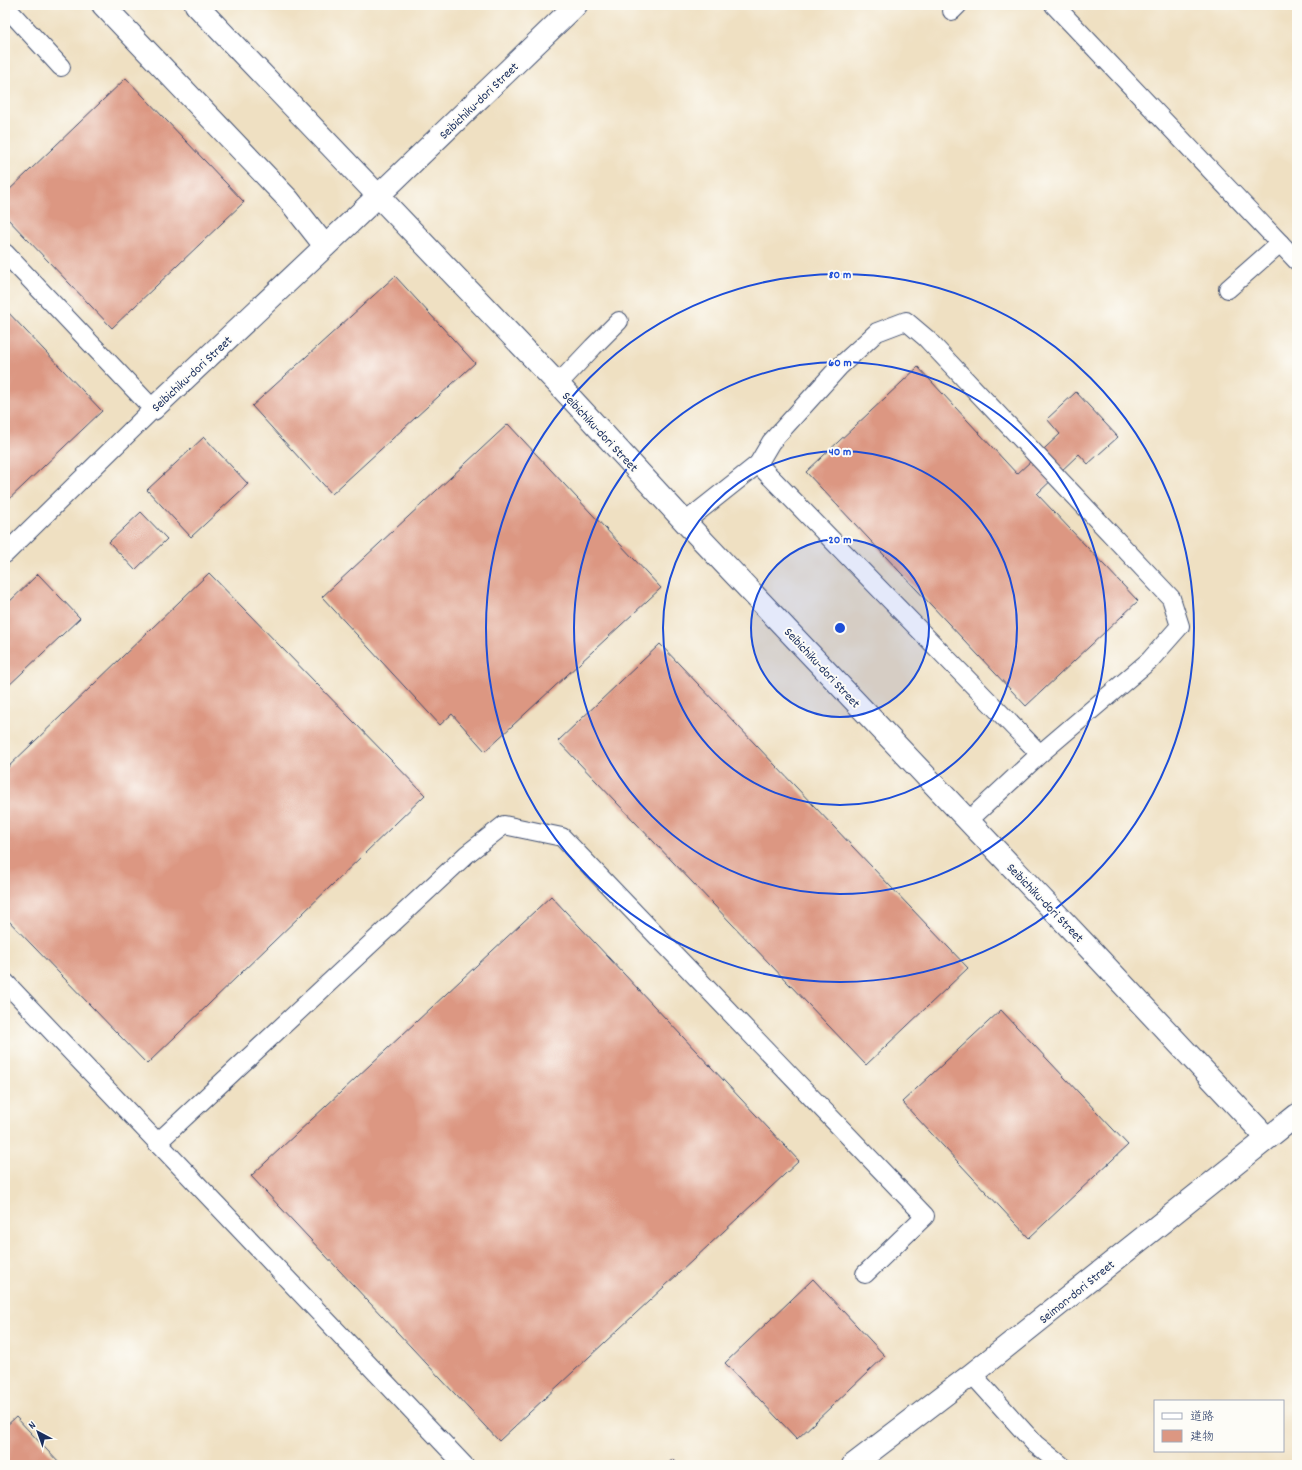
<svg xmlns="http://www.w3.org/2000/svg" width="1302" height="1470" font-family="Dekko,'Klee One',sans-serif">
	<style>
		.building { fill: #dc9782 }
		.lines { fill: none; stroke-linecap: round; stroke-linejoin: round }
		.lane-casing { stroke: #3b4a6d; stroke-width: 20 }
		.street-casing { stroke: #3b4a6d; stroke-width: 24 }
		.lane { stroke: #fff; stroke-width: 18 }
		.street { stroke: #fff; stroke-width: 22 }
		.ring { fill: none; stroke: #1d4ed8; stroke-width: 2 }
		.labels { text-anchor: middle; stroke-width: 4; stroke-linejoin: round; paint-order: stroke }
		.street-label { font-size: 13px; fill: #1b2f5e; stroke: #fdfcf7 }
		.centre { fill: #1d4ed8; stroke: #fdfcf7; stroke-width: 2 }
		.ring-label { font-size: 12px; text-anchor: middle; font-weight: bold; fill: #1d4ed8; stroke: #fdfcf7; stroke-width: 4; stroke-linejoin: round; paint-order: stroke }
	</style>
	<rect width="100%" height="100%" fill="#fdfcf7"/>
	<filter id="ink" filterUnits="userSpaceOnUse"><feTurbulence type="fractalNoise" baseFrequency=".025" numOctaves="2"/><feDisplacementMap in="SourceGraphic" scale="8" xChannelSelector="R" yChannelSelector="G"/><feConvolveMatrix kernelMatrix="1 2 1 2 8 2 1 2 1" color-interpolation-filters="sRGB"/></filter>
	<filter id="wash" filterUnits="userSpaceOnUse"><feTurbulence type="fractalNoise" baseFrequency=".012" numOctaves="4" result="noise"/><feDisplacementMap in="SourceGraphic" scale="16" xChannelSelector="R" yChannelSelector="G"/><feGaussianBlur stdDeviation="0.9" result="paint"/><feColorMatrix in="noise" values="0 0 0 0 0 0 0 0 0 0 0 0 0 0 0 0 0 1.4 0 .05"/><feComposite in="paint" operator="in"/></filter>
	<g filter="url(#wash)">
		<rect width="100%" height="100%" fill="#efe0c2"/>
		<g id="blocks">
			<g class="building">
				<path d="M126 78 244 202 112 328 5 216V194Z"/>
				<path d="M395 276 475 363 332 494 252 406Z"/>
				<path d="M5 309 102 411 5 503Z"/>
				<path d="M918 367 1017 474 1060 434 1047 419 1076 392 1118 437 1088 464 1079 454 1037 494 1138 601 1026 706 806 472Z"/>
				<path d="M508 424 661 588 485 751 452 714 440 725 322 597Z"/>
				<path d="M204 437 248 484 191 537 147 490Z"/>
				<path d="M141 512 167 539 135 570 109 542Z"/>
				<path d="M209 573 425 795 147 1064 5 917V770Z"/>
				<path d="M38 574 80 618 5 689V606Z"/>
				<path d="M660 644 968 968 866 1065 558 741Z"/>
				<path d="M551 896 799 1161 499 1441 251 1176Z"/>
				<path d="M1001 1010 1128 1145 1029 1238 902 1102Z"/>
				<path d="M813 1279 885 1356 797 1439 725 1363Z"/>
				<path d="M16 1417 61 1465H5V1427Z"/>
				<path d="M673 1459 679 1465H666Z"/>
			</g>
		</g>
	</g>
	<g filter="url(#ink)">
		<use href="#blocks" fill-opacity="0" stroke="#3b4a6d" stroke-width="1"/>
		<g class="lines">
			<g class="lane-casing">
				<g id="lane">
					<path d="M1054 5 1297 261"/>
					<path d="M5 6 61 67"/>
					<path d="M952 11 958 5"/>
					<path d="M5 253 153 409 5 554"/>
					<path d="M1228 289 1280 243"/>
					<path d="M558 384 593 347 619 321"/>
					<path d="M758 464 771 442 839 367 877 332 906 321 926 338 1171 598 1180 626 1150 660 1040 754"/>
					<path d="M685 522 758 464 1040 754 968 821"/>
					<path d="M5 982 464 1465"/>
					<path d="M157 1143 467 854 504 825 562 837 925 1216 865 1274"/>
					<path d="M972 1374 1035 1444 1061 1465"/>
				</g>
			</g>
			<g class="street-casing">
				<g id="street">
					<path d="M103 5 288 199 325 246"/>
					<path d="M196 5 558 384 685 522 1087 946 1267 1138"/>
					<path d="M153 409 352 221 576 5"/>
					<path d="M853 1465 972 1374 1297 1115"/>
				</g>
			</g>
			<use href="#lane" class="lane"/>
			<use href="#street" class="street"/>
		</g>
	</g>
	<circle cx="840" cy="628" r="89" fill="#1d4ed8" fill-opacity=".12"/>
	<g class="ring">
		<circle cx="840" cy="628" r="89"/>
		<circle cx="840" cy="628" r="177"/>
		<circle cx="840" cy="628" r="266"/>
		<circle cx="840" cy="628" r="354"/>
	</g>
	<g class="labels">
		<g class="street-label">
			<text transform="translate(478 100) rotate(-44)" y="5">Seibichiku-dori Street</text>
			<text transform="translate(191 373) rotate(-43)" y="5">Seibichiku-dori Street</text>
			<text transform="translate(601 431) rotate(47)" y="5">Seibichiku-dori Street</text>
			<text transform="translate(823 667) rotate(47)" y="5">Seibichiku-dori Street</text>
			<text transform="translate(1046 902) rotate(46)" y="5">Seibichiku-dori Street</text>
			<text transform="translate(1076 1291) rotate(-39)" y="5">Seimon-dori Street</text>
		</g>
	</g>
	<circle cx="840" cy="628" r="6" class="centre"/>
	<g class="ring-label">
		<text x="840" y="278">80 m</text>
		<text x="840" y="366">60 m</text>
		<text x="840" y="455">40 m</text>
		<text x="840" y="543">20 m</text>
	</g>
	<rect width="1302" height="1470" fill="none" stroke="#fdfcf7" stroke-width="20"/>
	<rect x="1154" y="1400" width="130" height="52" fill="#fdfcf7" stroke="#a3aaba"/>
	<rect x="1162" y="1413" width="20" height="6" fill="#ffffff" stroke="#a3aaba"/>
	<text x="1190" y="1420" font-size="12" fill="#1b2f5e">道路</text>
	<rect x="1162" y="1430" width="20" height="12" fill="#dc9782" stroke="#a3aaba"/>
	<text x="1190" y="1440" font-size="12" fill="#1b2f5e">建物</text>
	<g transform="translate(38 1432) rotate(319)" stroke="#fdfcf7" stroke-width="3" paint-order="stroke">
	<path d="M0-3L7 15L0 10L-7 15Z" fill="#1b2f5e"/>
	<text y="-6" font-size="11" font-weight="bold" text-anchor="middle" fill="#1b2f5e">N</text>
	</g>
</svg>
